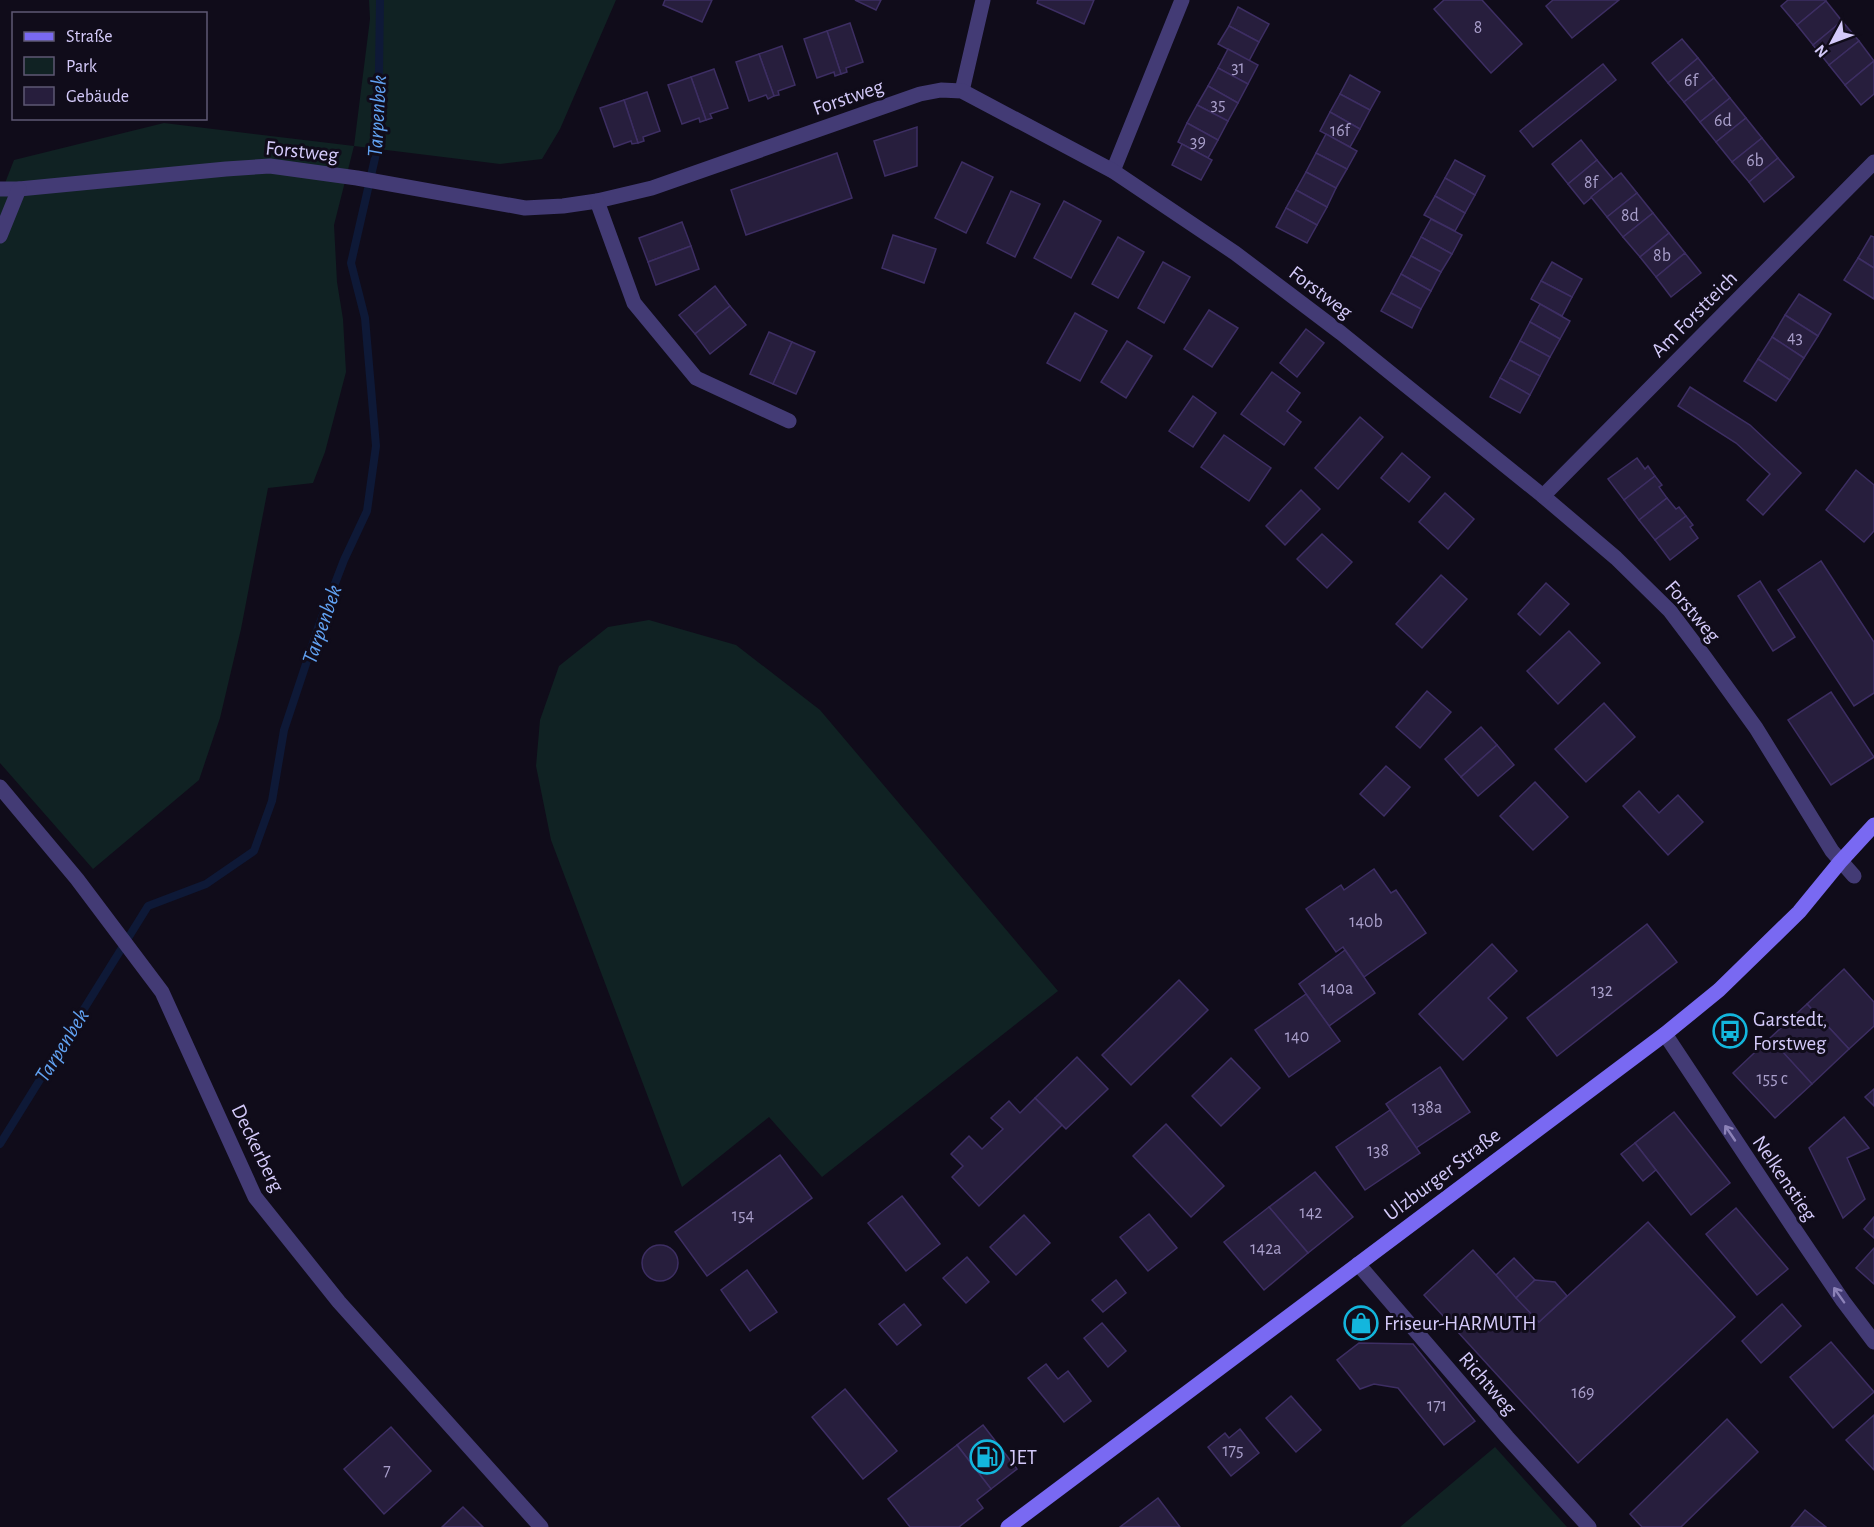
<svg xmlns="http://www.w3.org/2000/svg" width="1874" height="1527" font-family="'Alegreya Sans',sans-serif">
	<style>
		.green { fill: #102223 }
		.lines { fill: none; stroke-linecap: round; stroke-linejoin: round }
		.stream { stroke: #0e1937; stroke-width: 8 }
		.building { fill: #271e3d; stroke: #3d2e63; stroke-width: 1.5 }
		.minor { stroke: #433b75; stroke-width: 15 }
		.secondary { stroke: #7969f2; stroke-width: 15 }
		.oneway { stroke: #8c82b8 }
		.labels { text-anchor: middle; stroke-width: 6; stroke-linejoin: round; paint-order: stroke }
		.number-label { font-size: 18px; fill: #a99fcb }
		.street-label { font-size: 21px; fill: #d4cafa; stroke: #100c1a }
		.poi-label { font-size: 21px; fill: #d4cafa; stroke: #100c1a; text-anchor: start }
		.water-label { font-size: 22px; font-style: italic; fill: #61a1f1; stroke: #100c1a }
	</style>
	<rect width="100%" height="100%" fill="#100c1a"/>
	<g class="green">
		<path d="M369 0H616L560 129 542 159 500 164 354 146 334 225 337 282 343 319 346 372 325 452 313 483 268 488 241 629 220 718 199 780 93 869 0 763V196L14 160 164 123 354 146 370 19Z"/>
		<path d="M649 620 736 645 820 710 1058 991 822 1177 769 1117 682 1187 551 840 536 766 540 720 559 666 608 627Z"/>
		<path d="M1495 1447 1567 1527H1400Z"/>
	</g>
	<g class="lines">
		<path class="stream" d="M0 1144 148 906 206 884 254 851 272 801 284 730 319 625 344 560 367 511 376 446 365 318 351 263 378 145 380 0"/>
	</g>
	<g class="building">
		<path d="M665 0H712L702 22 663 5Z"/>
		<path d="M855 0H881L876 10Z"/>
		<path d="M1038 0H1094L1084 24 1037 3Z"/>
		<path d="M1444 0H1482L1522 44 1491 73 1434 9Z"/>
		<path d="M1553 0H1619L1572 38 1546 6Z"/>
		<path d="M1788 0H1825L1826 1 1797 25 1781 6Z"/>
		<path d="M1826 1 1842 21 1813 45 1797 25Z"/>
		<path d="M1238 7 1269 24 1259 42 1229 26Z"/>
		<path d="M1842 21 1859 41 1829 65 1813 45Z"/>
		<path d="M850 23 863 62 846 68 847 72 841 74 827 31Z"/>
		<path d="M1229 26 1259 42 1249 61 1218 44Z"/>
		<path d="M827 31 841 74 835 76 834 72 817 78 804 39Z"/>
		<path d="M1682 39 1698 58 1668 83 1652 63Z"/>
		<path d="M1859 41 1874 61 1845 85 1829 65Z"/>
		<path d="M782 46 795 85 778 91 779 95 774 96 759 54Z"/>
		<path d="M1228 49 1258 65 1248 84 1218 68Z"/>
		<path d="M759 54 774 96 768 99 766 95 749 101 736 62Z"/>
		<path d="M1698 58 1714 78 1684 102 1668 83Z"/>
		<path d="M1874 61V94L1861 105 1845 85Z"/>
		<path d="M1603 64 1616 80 1533 147 1520 131Z"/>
		<path d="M1218 68 1248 84 1238 103 1208 86Z"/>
		<path d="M714 69 728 108 710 114 712 118 706 120 691 77Z"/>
		<path d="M1350 75 1380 92 1370 110 1340 94Z"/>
		<path d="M691 77 706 120 700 122 699 118 682 124 668 85Z"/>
		<path d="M1714 78 1730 98 1700 122 1684 102Z"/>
		<path d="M1208 86 1238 103 1228 121 1197 105Z"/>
		<path d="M647 92 660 131 643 137 644 141 638 143 624 100Z"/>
		<path d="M1340 94 1370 110 1360 129 1330 112Z"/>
		<path d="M1730 98 1746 118 1716 142 1700 122Z"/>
		<path d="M624 100 638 143 632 144 631 141 614 147 600 108Z"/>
		<path d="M1197 105 1228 121 1218 140 1187 123Z"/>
		<path d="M1330 112 1360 129 1350 147 1320 131Z"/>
		<path d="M1746 118 1762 138 1732 162 1716 142Z"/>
		<path d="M1187 123 1218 140 1208 158 1178 142Z"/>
		<path d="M917 127V166L885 176 874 141Z"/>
		<path d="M1326 134 1357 151 1347 169 1316 153Z"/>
		<path d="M1762 138 1778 158 1749 182 1732 162Z"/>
		<path d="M1581 140 1597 160 1568 184 1552 164Z"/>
		<path d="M1182 144 1212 160 1201 180 1172 165Z"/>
		<path d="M837 153 852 198 746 235 731 190Z"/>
		<path d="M1316 153 1347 169 1336 188 1306 172Z"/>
		<path d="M1778 158 1794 177 1764 202 1749 182Z"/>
		<path d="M1455 160 1485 176 1475 195 1445 178Z"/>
		<path d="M1597 160 1613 179 1584 204 1568 184Z"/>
		<path d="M962 162 993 177 966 233 935 218Z"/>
		<path d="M1306 172 1336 188 1327 207 1296 190Z"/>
		<path d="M1621 173 1637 193 1607 217 1591 197Z"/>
		<path d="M1445 178 1475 195 1465 213 1435 196Z"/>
		<path d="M1296 190 1327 207 1317 225 1286 208Z"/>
		<path d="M1011 191 1040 204 1015 257 987 243Z"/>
		<path d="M1637 193 1653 213 1623 237 1607 217Z"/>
		<path d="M1435 196 1465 213 1455 231 1424 215Z"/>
		<path d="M1064 201 1101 221 1071 278 1034 258Z"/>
		<path d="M1286 208 1317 225 1307 243 1276 227Z"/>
		<path d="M1653 213 1669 233 1640 257 1623 237Z"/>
		<path d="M1431 219 1462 235 1452 254 1421 237Z"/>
		<path d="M682 222 691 246 648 262 639 238Z"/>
		<path d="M1669 233 1685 253 1656 277 1640 257Z"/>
		<path d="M893 235 936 249 924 283 882 268Z"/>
		<path d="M1871 236 1874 237V268L1858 258Z"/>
		<path d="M1118 237 1144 252 1118 298 1092 284Z"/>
		<path d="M1421 237 1452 254 1441 272 1411 256Z"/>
		<path d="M691 246 699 269 656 285 648 262Z"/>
		<path d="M1685 253 1701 273 1671 297 1656 277Z"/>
		<path d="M1411 256 1441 272 1431 291 1401 274Z"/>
		<path d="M1858 258 1874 268V299L1844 280Z"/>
		<path d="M1163 262 1190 277 1164 323 1138 308Z"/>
		<path d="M1552 262 1582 279 1572 297 1541 281Z"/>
		<path d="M1401 274 1431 291 1421 309 1391 293Z"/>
		<path d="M1541 281 1572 297 1562 316 1531 299Z"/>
		<path d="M715 286 730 306 695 334 679 315Z"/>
		<path d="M1391 293 1421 309 1412 328 1381 311Z"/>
		<path d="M1799 294 1831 314 1818 336 1785 315Z"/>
		<path d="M1540 304 1570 321 1560 339 1530 322Z"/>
		<path d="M730 306 746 325 710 354 695 334Z"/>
		<path d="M1209 310 1238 328 1212 367 1184 349Z"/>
		<path d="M1075 313 1107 331 1080 381 1047 363Z"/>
		<path d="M1785 315 1818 336 1804 358 1772 337Z"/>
		<path d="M1530 322 1560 339 1550 357 1520 341Z"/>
		<path d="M1306 329 1324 343 1297 377 1280 363Z"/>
		<path d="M769 332 792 342 773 384 750 374Z"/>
		<path d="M1772 337 1804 358 1790 380 1758 359Z"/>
		<path d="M1127 341 1152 356 1126 398 1101 382Z"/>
		<path d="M1520 341 1550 357 1540 376 1510 360Z"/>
		<path d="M792 342 815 352 796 394 773 384Z"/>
		<path d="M1758 359 1790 380 1776 401 1744 381Z"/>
		<path d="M1510 360 1540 376 1530 395 1500 378Z"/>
		<path d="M1272 372 1300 393 1287 411 1301 422 1284 445 1241 414Z"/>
		<path d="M1500 378 1530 395 1520 413 1490 397Z"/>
		<path d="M1690 387 1750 425 1801 473 1763 515 1747 500 1770 474 1736 443 1678 406Z"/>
		<path d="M1193 396 1216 413 1193 447 1169 431Z"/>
		<path d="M1360 417 1383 437 1338 489 1315 468Z"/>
		<path d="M1224 435 1271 468 1249 501 1201 467Z"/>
		<path d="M1402 453 1430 477 1409 502 1381 478Z"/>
		<path d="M1637 458 1645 469 1648 466 1655 476 1624 500 1608 479Z"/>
		<path d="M1856 470 1874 485V531L1864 542 1826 510Z"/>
		<path d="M1655 476 1662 485 1659 487 1667 498 1639 520 1624 500Z"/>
		<path d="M1301 490 1320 509 1285 545 1266 526Z"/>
		<path d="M1445 493 1474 519 1448 549 1419 522Z"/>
		<path d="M1667 498 1676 509 1679 507 1686 516 1655 540 1639 520Z"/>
		<path d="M1686 516 1693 525 1690 527 1698 538 1670 560 1655 540Z"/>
		<path d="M1322 534 1352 562 1327 588 1297 559Z"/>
		<path d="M1821 561 1874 642V693L1854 706 1778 590Z"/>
		<path d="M1441 575 1467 599 1422 648 1396 624Z"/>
		<path d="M1760 581 1795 637 1773 651 1738 596Z"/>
		<path d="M1546 583 1569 604 1540 635 1518 614Z"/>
		<path d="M1569 631 1600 663 1558 704 1527 671Z"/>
		<path d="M1427 691 1451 712 1420 748 1396 727Z"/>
		<path d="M1831 692 1874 757 1831 785 1788 720Z"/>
		<path d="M1604 703 1635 737 1586 782 1555 749Z"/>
		<path d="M1481 727 1497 745 1461 777 1445 759Z"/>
		<path d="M1497 745 1514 765 1478 796 1461 777Z"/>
		<path d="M1386 766 1410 787 1384 816 1360 794Z"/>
		<path d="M1535 782 1568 817 1533 850 1500 816Z"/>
		<path d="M1639 791 1659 813 1678 795 1703 822 1668 855 1623 806Z"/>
		<path d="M1374 869 1391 893 1396 890 1426 933 1364 977 1343 947 1336 952 1306 909 1341 885 1344 890Z"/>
		<path d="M1647 924 1677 962 1557 1056 1527 1018Z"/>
		<path d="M1492 944 1517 971 1488 998 1507 1018 1463 1060 1419 1014Z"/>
		<path d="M1345 950 1375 993 1329 1026 1299 984Z"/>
		<path d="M1844 969 1874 1002V1026L1849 1049 1807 1004Z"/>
		<path d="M1179 980 1208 1010 1131 1085 1102 1055Z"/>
		<path d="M1306 994 1340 1041 1289 1077 1255 1030Z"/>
		<path d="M1807 1004 1849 1049 1812 1084 1770 1038Z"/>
		<path d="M1770 1038 1812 1084 1775 1118 1733 1073Z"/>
		<path d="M1077 1057 1108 1089 1066 1129 1035 1098Z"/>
		<path d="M1231 1058 1260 1088 1221 1126 1192 1096Z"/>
		<path d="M1440 1067 1470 1112 1416 1148 1386 1104Z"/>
		<path d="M1874 1089V1106L1865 1097Z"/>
		<path d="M1035 1098 1062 1125 979 1206 952 1177 963 1166 951 1154 969 1136 982 1149 1003 1129 991 1118 1009 1101 1020 1113Z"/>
		<path d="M1390 1110 1420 1153 1365 1190 1336 1147Z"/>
		<path d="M1674 1112 1730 1183 1691 1215 1635 1143Z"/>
		<path d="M1844 1117 1869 1148 1847 1158 1865 1199 1843 1218 1809 1148Z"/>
		<path d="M1166 1124 1224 1186 1191 1217 1133 1156Z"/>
		<path d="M1635 1143 1656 1170 1643 1181 1621 1154Z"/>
		<path d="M780 1155 812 1198 707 1276 675 1232Z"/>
		<path d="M1315 1172 1353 1217 1308 1253 1269 1207Z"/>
		<path d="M902 1196 940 1244 906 1271 868 1223Z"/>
		<path d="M1269 1207 1308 1253 1264 1290 1224 1242Z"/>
		<path d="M1736 1208 1788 1269 1757 1295 1706 1234Z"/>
		<path d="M1149 1214 1177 1248 1148 1271 1120 1237Z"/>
		<path d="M1024 1215 1050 1243 1016 1275 990 1247Z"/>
		<path d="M1874 1217V1238L1864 1229Z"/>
		<path d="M1648 1222 1735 1317 1578 1463 1424 1295 1473 1250 1539 1322Z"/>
		<circle cx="660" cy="1263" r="18"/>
		<path d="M1874 1248V1284L1856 1268Z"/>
		<path d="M967 1257 989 1282 966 1303 943 1278Z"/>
		<path d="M1514 1258 1535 1280 1516 1298 1496 1275Z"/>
		<path d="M747 1270 777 1312 750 1331 721 1290Z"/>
		<path d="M1116 1280 1126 1293 1103 1312 1092 1300Z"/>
		<path d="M1535 1280 1555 1282 1567 1296 1539 1322 1516 1298Z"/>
		<path d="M904 1304 921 1325 897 1345 879 1324Z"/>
		<path d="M1782 1304 1801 1326 1761 1363 1742 1341Z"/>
		<path d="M1102 1323 1126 1351 1108 1367 1084 1338Z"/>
		<path d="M1831 1342 1874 1392 1833 1428 1790 1377Z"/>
		<path d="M1359 1343 1413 1344 1475 1421 1444 1445 1398 1388 1374 1384 1360 1389 1337 1360Z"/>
		<path d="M1046 1364 1058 1379 1068 1371 1091 1401 1064 1422 1028 1378Z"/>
		<path d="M845 1389 897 1451 863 1479 812 1417Z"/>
		<path d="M1291 1396 1321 1430 1296 1452 1266 1418Z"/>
		<path d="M1874 1415V1470L1846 1440Z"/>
		<path d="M1727 1419 1758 1452 1681 1527H1642L1630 1514Z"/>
		<path d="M983 1425 1017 1469 991 1489 957 1445Z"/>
		<path d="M391 1427 431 1471 384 1514 344 1469Z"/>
		<path d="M1240 1429 1259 1453 1231 1476 1208 1447 1225 1433 1229 1438Z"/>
		<path d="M957 1445 991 1489 977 1500 983 1508 959 1527H910L888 1499Z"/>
		<path d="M1158 1498 1180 1527H1120Z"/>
		<path d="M463 1507 483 1527H442Z"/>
		<path d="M1805 1510 1826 1527H1791Z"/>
	</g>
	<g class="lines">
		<g class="minor">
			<path d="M962 91 983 0"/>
			<path d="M1113 171 1182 0"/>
			<path d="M0 189H19L226 169 270 166 357 178 525 208 563 206 597 201 652 188 920 94 941 90 962 91 1113 171 1235 253 1341 333 1543 496 1616 558 1670 611 1704 656 1756 728 1832 851 1854 876"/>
			<path d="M597 201 634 303 696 378 789 421"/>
			<path d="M0 236 19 189"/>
			<path d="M1543 496 1874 162"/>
			<path d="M0 787 77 879 162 992 255 1197 339 1302 541 1527"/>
			<path d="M1665 1034 1797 1233 1843 1301 1874 1342"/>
			<path d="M1358 1264 1507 1437 1589 1527"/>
		</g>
		<path class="secondary" d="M1008 1527 1665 1034 1719 990 1799 912 1840 862 1874 825"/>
	</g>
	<defs><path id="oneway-shaft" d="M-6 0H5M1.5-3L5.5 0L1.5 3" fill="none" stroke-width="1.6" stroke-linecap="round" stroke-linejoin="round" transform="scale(1.5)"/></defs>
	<g class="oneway">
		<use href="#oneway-shaft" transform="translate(1730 1133) rotate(-124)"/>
		<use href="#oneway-shaft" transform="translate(1839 1295) rotate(-125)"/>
	</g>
	<defs>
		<g id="bus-ring" transform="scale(1.725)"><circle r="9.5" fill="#100c1a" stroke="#13b6dd" stroke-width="1.5"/><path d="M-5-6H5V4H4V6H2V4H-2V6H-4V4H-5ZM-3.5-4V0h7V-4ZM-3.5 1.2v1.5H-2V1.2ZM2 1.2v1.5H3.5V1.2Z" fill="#13b6dd"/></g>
		<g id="shop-ring" transform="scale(1.725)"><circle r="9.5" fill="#100c1a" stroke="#13b6dd" stroke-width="1.5"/><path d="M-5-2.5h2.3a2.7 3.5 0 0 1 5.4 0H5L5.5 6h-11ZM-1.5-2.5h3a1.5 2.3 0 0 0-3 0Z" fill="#13b6dd"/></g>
		<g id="fuel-ring" transform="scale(1.725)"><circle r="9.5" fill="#100c1a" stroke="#13b6dd" stroke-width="1.5"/><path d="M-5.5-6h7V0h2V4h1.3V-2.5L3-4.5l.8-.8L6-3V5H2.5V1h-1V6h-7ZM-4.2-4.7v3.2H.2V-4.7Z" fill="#13b6dd"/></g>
	</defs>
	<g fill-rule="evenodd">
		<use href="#bus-ring" x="1730" y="1031"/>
		<use href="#shop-ring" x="1361" y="1323"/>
		<use href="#fuel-ring" x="987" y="1457"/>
	</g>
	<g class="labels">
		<g class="number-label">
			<text x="1478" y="33">8</text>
			<text x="1238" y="73">31</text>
			<text x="1691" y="86">6f</text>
			<text x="1218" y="110">35</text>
			<text x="1723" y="126">6d</text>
			<text x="1340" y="136">16f</text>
			<text x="1198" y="147">39</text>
			<text x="1755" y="166">6b</text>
			<text x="1591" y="188">8f</text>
			<text x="1630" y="221">8d</text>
			<text x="1662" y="261">8b</text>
			<text x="1795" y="343">43</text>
			<text x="1366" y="927">140b</text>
			<text x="1337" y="994">140a</text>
			<text x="1602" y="996">132</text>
			<text x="1297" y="1042">140</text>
			<text x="1772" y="1084">155 c</text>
			<text x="1427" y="1113">138a</text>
			<text x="1378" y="1156">138</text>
			<text x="1311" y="1218">142</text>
			<text x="743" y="1221">154</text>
			<text x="1266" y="1254">142a</text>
			<text x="1583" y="1398">169</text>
			<text x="1437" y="1411">171</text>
			<text x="1233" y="1456">175</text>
			<text x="387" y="1476">7</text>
		</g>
		<g class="street-label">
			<text transform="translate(848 97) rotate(-19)" y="7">Forstweg</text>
			<text transform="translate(302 151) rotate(6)" y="7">Forstweg</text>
			<text transform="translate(1321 292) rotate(37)" y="7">Forstweg</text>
			<text transform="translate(1694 314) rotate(-45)" y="7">Am Forstteich</text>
			<text transform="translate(1693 611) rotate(50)" y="7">Forstweg</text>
			<text transform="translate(258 1148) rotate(64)" y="7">Deckerberg</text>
			<text transform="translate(1442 1174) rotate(-37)" y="7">Ulzburger Straße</text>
			<text transform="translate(1785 1178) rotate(56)" y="7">Nelkenstieg</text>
			<text transform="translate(1488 1383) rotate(49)" y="7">Richtweg</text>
		</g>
		<g class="poi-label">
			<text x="1753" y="1026">Garstedt,<tspan x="1753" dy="24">Forstweg</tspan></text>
			<text x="1384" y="1330">Friseur-HARMUTH</text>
			<text x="1010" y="1464">JET</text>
		</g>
		<g class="water-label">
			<text transform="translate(376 116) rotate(-87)" y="8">Tarpenbek</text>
			<text transform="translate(321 624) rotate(-71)" y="8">Tarpenbek</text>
			<text transform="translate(61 1045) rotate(-58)" y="8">Tarpenbek</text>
		</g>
	</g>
	<rect x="12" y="12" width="195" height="108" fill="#100c1a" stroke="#5e5874" stroke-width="1.5"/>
	<rect x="24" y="32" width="30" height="9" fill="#7969f2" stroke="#5e5874" stroke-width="1.5"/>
	<text x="66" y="42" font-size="18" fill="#d4cafa">Straße</text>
	<rect x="24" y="57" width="30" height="18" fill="#102223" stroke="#5e5874" stroke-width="1.5"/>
	<text x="66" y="72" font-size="18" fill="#d4cafa">Park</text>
	<rect x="24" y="87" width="30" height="18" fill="#271e3d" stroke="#5e5874" stroke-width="1.5"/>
	<text x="66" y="102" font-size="18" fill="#d4cafa">Gebäude</text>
	<g transform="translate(1832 42) rotate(229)" stroke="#100c1a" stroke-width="4.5" paint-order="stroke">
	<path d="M0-4.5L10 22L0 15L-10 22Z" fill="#d4cafa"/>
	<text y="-9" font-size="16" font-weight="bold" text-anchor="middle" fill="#d4cafa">N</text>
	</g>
</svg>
